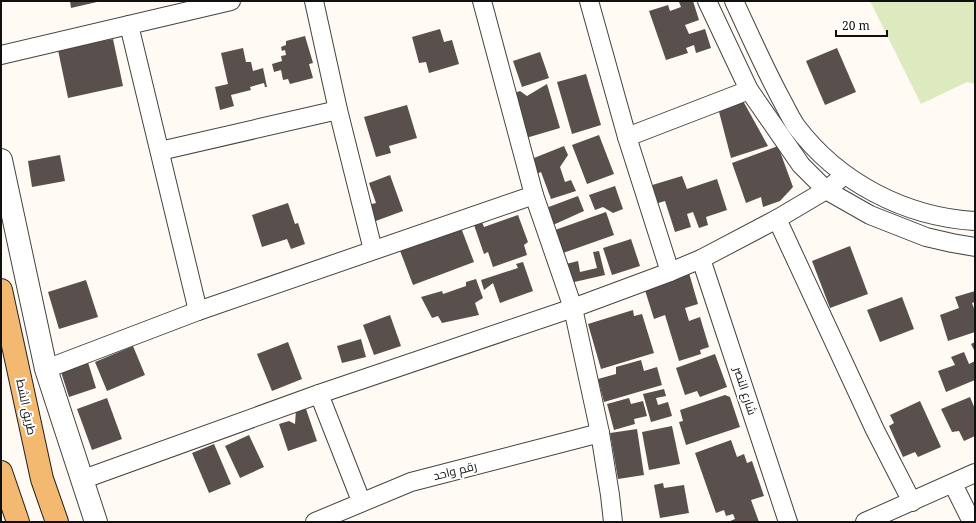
<svg xmlns="http://www.w3.org/2000/svg" width="976" height="523" font-family="'Noto Serif',Cairo,serif">
	<style>
		.green { fill: #dde9be }
		.building { fill: #594f4d }
		.lines { fill: none; stroke-linecap: round; stroke-linejoin: round }
		.minor-casing { stroke: #434343; stroke-width: 20 }
		.tertiary-casing { stroke: #434343; stroke-width: 24 }
		.primary-casing { stroke: #212121; stroke-width: 24 }
		.minor { stroke: #fff; stroke-width: 18 }
		.tertiary { stroke: #fff; stroke-width: 22 }
		.primary { stroke: #f3b970; stroke-width: 22 }
		.labels { text-anchor: middle; stroke-width: 4; stroke-linejoin: round; paint-order: stroke }
		.street-label { font-size: 12px; fill: #101010; stroke: #fff }
	</style>
	<rect width="100%" height="100%" fill="#fffbf4"/>
	<path class="green" d="M870 1H975V84L967 82 921 104Z"/>
	<g class="building">
		<path d="M70 1H97V2L71 8Z"/>
		<path d="M693 1 699 20 685 25 689 34 705 29 711 48 696 53 694 45 686 48 688 53 666 60 649 11 668 5 670 11 681 7 679 2Z"/>
		<path d="M440 29 444 42 452 40 459 64 429 73 426 62 419 63 412 37Z"/>
		<path d="M305 36 313 63 309 64 313 78 290 84 288 79 283 80 281 70 274 72 272 64 282 61 281 56 286 55 285 50 282 51 281 47 286 45V41Z"/>
		<path d="M113 39 123 86 68 98 58 50Z"/>
		<path d="M243 48 246 62H251L253 71 263 68 267 87H265L264 83 250 87 251 90 231 95 234 106 220 110 215 87 228 84 221 53Z"/>
		<path d="M837 48 856 92 825 105 806 61Z"/>
		<path d="M540 52 549 78 522 87 513 61Z"/>
		<path d="M586 74 601 125 572 134 557 82Z"/>
		<path d="M547 84 560 128 526 138 512 94 520 91 527 96Z"/>
		<path d="M742 99 768 146 731 158 718 108Z"/>
		<path d="M407 105 417 138 389 146 391 153 376 157 364 117Z"/>
		<path d="M599 135 614 174 587 184 572 145Z"/>
		<path d="M564 146 568 155 560 167 565 182 571 180 576 191 551 199 541 172 534 175 529 160Z"/>
		<path d="M778 146 793 187 780 201 763 207 761 197 746 203 732 163Z"/>
		<path d="M60 155 65 181 32 187 28 161Z"/>
		<path d="M390 175 403 211 373 222 368 205 376 203 369 183Z"/>
		<path d="M682 176 687 189 717 179 727 210 706 217 708 225 699 228 693 212 687 214 691 227 675 232 665 201 655 204 649 186Z"/>
		<path d="M615 186 623 209 613 213 603 207 595 210 589 195Z"/>
		<path d="M578 196 584 211 553 225 546 208Z"/>
		<path d="M288 203 295 224 298 223 305 244 291 249 287 239 262 247 252 215Z"/>
		<path d="M606 212 614 235 563 253 555 230Z"/>
		<path d="M518 215 528 242 524 245 527 255 493 267 488 252 484 254 474 225 482 222 484 227Z"/>
		<path d="M460 225 474 262 413 285 399 248Z"/>
		<path d="M631 239 640 266 612 275 603 248Z"/>
		<path d="M850 246 868 294 830 308 812 261Z"/>
		<path d="M599 251 605 275 570 283 566 264 578 261 580 272 597 268 593 252Z"/>
		<path d="M523 262 533 291 500 303 493 283 484 290 481 280 518 268 516 264Z"/>
		<path d="M689 273 698 304 685 308 689 321 700 317 709 347 700 350 701 354 679 361 665 315 654 319 644 287Z"/>
		<path d="M476 279 483 298 475 303 479 315 442 323 438 316 432 318 421 297 442 291 443 294 466 286V282Z"/>
		<path d="M86 280 98 317 59 329 48 292Z"/>
		<path d="M975 291V302L972 303 975 311V332L948 341 940 315 959 308 955 297Z"/>
		<path d="M902 297 914 329 880 342 867 310Z"/>
		<path d="M633 310 634 316 642 314 654 353 601 369 588 324Z"/>
		<path d="M390 315 401 346 374 355 363 325Z"/>
		<path d="M361 339 366 357 342 363 337 346Z"/>
		<path d="M288 342 302 379 272 391 257 354Z"/>
		<path d="M975 342V352L971 344Z"/>
		<path d="M133 346 145 375 107 391 95 362Z"/>
		<path d="M964 352 969 364 975 361V380L946 392 938 371 955 365 951 357Z"/>
		<path d="M715 354 727 387 700 397 697 391 685 395 676 368Z"/>
		<path d="M86 356 96 388 69 397 61 372Z"/>
		<path d="M641 360 644 371 657 367 662 385 604 402 598 379 616 374V367Z"/>
		<path d="M664 389 666 396 656 398 658 405 668 402 672 416 651 422 643 394Z"/>
		<path d="M725 395 730 397 740 427 686 445 679 422 683 421 680 410Z"/>
		<path d="M970 397 975 409V436L964 441 959 431 952 432 941 409Z"/>
		<path d="M107 398 122 439 92 450 77 409Z"/>
		<path d="M629 398 631 404 643 401 647 416 634 419 635 424 614 430 607 404Z"/>
		<path d="M920 401 941 447 918 457 915 452 903 457 889 426 894 423 890 415Z"/>
		<path d="M305 406 317 441 288 451 279 424 289 421 295 424 296 410Z"/>
		<path d="M672 426 680 464 649 470 642 432Z"/>
		<path d="M637 429 644 475 618 479 610 433Z"/>
		<path d="M249 435 264 467 240 478 225 446Z"/>
		<path d="M731 440 737 457 744 454 747 463 752 461 764 496 751 500 759 522H728L735 519 733 514 726 516 724 510 716 513 695 453Z"/>
		<path d="M214 444 231 484 209 493 192 453Z"/>
		<path d="M663 483 664 488 684 485 689 513 660 518 654 485Z"/>
	</g>
	<g class="lines">
		<g class="minor-casing">
			<g id="minor">
				<path d="M314 1 338 110 373 250"/>
				<path d="M482 1 534 195 573 308 600 433 610 495 613 522"/>
				<path d="M589 1 627 137 670 272"/>
				<path d="M707 1 749 90 801 165 826 190 870 215 926 237 952 243 975 247"/>
				<path d="M734 1C749 33 763 65 780 97 785 106 790 117 796 126 838 182 905 217 975 221"/>
				<path d="M129 25 198 311"/>
				<path d="M1 55 231 1"/>
				<path d="M627 137 749 90"/>
				<path d="M160 151 338 110"/>
				<path d="M777 219 875 430 912 502"/>
				<path d="M701 259 788 522"/>
				<path d="M46 369 198 311 534 195"/>
				<path d="M319 394 361 501"/>
				<path d="M81 480 319 394 573 308 670 272 701 259 777 219 826 190 845 175"/>
				<path d="M953 484 972 522"/>
				<path d="M315 522 411 482 600 433"/>
				<path d="M865 522 975 473"/>
			</g>
		</g>
		<g class="tertiary-casing">
			<path id="tertiary" d="M1 160 46 369 96 522"/>
		</g>
		<g class="primary-casing">
			<g id="primary">
				<path d="M1 290 42 479 57 522"/>
				<path d="M1 472 18 522"/>
			</g>
		</g>
		<use href="#minor" class="minor"/>
		<use href="#tertiary" class="tertiary"/>
		<use href="#primary" class="primary"/>
	</g>
	<g class="labels">
		<g class="street-label">
			<text transform="translate(745 391) rotate(72)" y="4">شارع النصر</text>
			<text transform="translate(26 407) rotate(78)" y="4">طريق الشط</text>
			<text transform="translate(455 471) rotate(-14)" y="4">رقم واحد</text>
		</g>
	</g>
	<rect width="976" height="523" fill="none" stroke="#101010" stroke-width="4"/>
	<path d="M836 30v6h51v-6" fill="none" stroke="#101010" stroke-width="2"/>
	<text x="842" y="30" font-size="12" fill="#101010" stroke="#ffffff" stroke-width="3" paint-order="stroke">20 m</text>
</svg>
